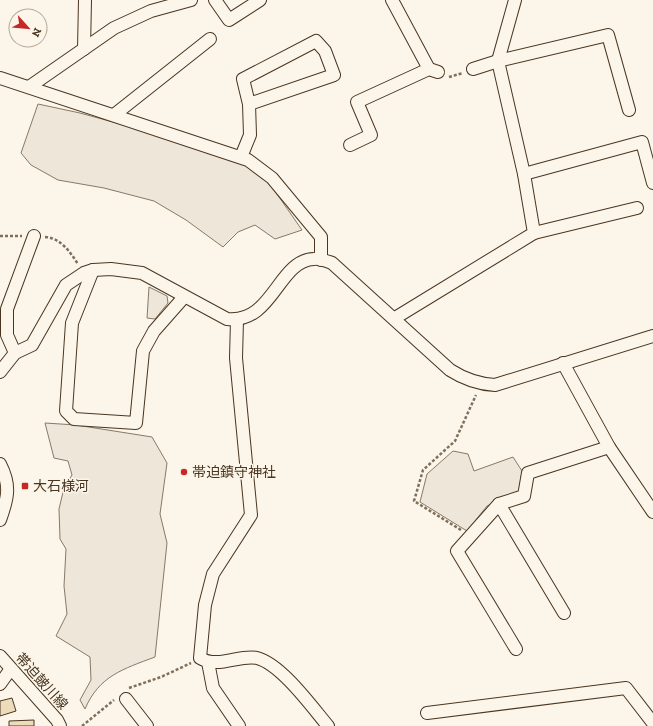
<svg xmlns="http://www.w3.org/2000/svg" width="653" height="726" font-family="'Zilla Slab','Noto Sans JP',serif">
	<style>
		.green { fill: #ede6d9; stroke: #887966 }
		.building { fill: #ecdcbc; stroke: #4a3520 }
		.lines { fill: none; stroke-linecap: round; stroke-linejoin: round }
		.street-casing { stroke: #4a3520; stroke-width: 14 }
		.path { stroke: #7f6f5c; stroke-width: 2.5; stroke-dasharray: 3 2; stroke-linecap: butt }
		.street { stroke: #fbf6e9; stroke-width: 12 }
		.poi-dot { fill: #c62828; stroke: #fbf6e9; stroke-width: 1.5 }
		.labels { text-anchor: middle; stroke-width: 3; stroke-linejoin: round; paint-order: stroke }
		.poi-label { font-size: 14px; fill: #4a3520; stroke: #fbf6e9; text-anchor: start }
		.street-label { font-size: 14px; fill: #4a3520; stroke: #fbf6e9 }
	</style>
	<rect width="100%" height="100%" fill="#fbf6e9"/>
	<g class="green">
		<path d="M38 104 80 113 226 153 263 174 302 230 275 239 255 225 238 232 223 247 186 220 154 201 104 188 58 180 31 165 21 153Z"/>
		<path d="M149 287 167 296 168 303 155 319 147 318Z"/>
		<path d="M45 423 76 425 152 437 167 463 160 514 167 543 155 657C123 669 99 676 85 709L80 700 91 680 90 657 56 636 67 614 64 586 66 549 60 539 59 509 64 488 72 475 68 461 54 458Z"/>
		<path d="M453 451 468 454 474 471 513 457 522 471 519 492 487 506 467 531 420 502 427 474Z"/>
	</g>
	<g class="building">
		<path d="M12 698 16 711 0 716V701Z"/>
		<path d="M34 720V726H9V721Z"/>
	</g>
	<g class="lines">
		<g class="street-casing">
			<g id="street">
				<path d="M215 0 229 20 260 0"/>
				<path d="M392 0 429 69"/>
				<path d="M84 49 85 0"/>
				<path d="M473 69 498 61 608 35 629 110"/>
				<path d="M0 78 248 160 272 178 321 237V260"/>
				<path d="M29 87 114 28 151 11 191 0"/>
				<path d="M114 115 210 39"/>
				<path d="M350 145 371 135 357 102 429 69 438 72"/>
				<path d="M241 157 250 135 249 104 243 79 316 41 325 51 334 75 249 104"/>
				<path d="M524 174 642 142 653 183"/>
				<path d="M534 233 637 208"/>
				<path d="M93 270 72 323 66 411 74 419 136 423 143 351 154 331 184 297"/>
				<path d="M395 318 534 233 524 174 498 61 515 0"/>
				<path d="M237 320 236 358 251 515 213 574 205 605 200 658C218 669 240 654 257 658 281 664 312 707 328 726"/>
				<path d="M15 353 7 335V309L34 236"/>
				<path d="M563 363 609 447 653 512"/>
				<path d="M0 372 15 353 32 345 66 285 84 273 93 270 111 269 142 273 227 319C273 324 278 260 314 259 319 258 326 261 332 263L450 370C464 379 478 384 495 385L653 336"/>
				<path d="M0 464C11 485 8 498 0 520"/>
				<path d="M499 504 564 613"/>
				<path d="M516 649 457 551 499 504 524 496 528 473 609 447"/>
				<path d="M0 656 57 720 60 726"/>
				<path d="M208 662 213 688 239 726"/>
				<path d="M0 684 10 670"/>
				<path d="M126 699 147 726"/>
				<path d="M427 713 626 688 653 723"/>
			</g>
		</g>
		<g class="path">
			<path d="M449 77 463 73"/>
			<path d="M0 236H22"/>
			<path d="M45 237C61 238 70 252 78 264"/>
			<path d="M461 530 414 501 423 470 455 441 476 395"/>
			<path d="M129 688 161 677 191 663"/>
			<path d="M82 726 114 700"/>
		</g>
		<use href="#street" class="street"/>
	</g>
	<g class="poi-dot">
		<circle cx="184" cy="472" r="4"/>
		<rect x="21" y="482" width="8" height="8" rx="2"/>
	</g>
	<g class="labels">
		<g class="poi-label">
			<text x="192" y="477">帯迫鎮守神社</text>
			<text x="33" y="491">大石様河</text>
		</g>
		<g class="street-label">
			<text transform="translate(42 681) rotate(48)" y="5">帯迫皷川線</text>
		</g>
	</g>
	<g transform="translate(28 28) rotate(117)"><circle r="19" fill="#fbf6e9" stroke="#b4a999"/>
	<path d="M0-3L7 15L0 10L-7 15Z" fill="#c62828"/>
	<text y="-6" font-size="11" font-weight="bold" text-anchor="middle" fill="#4a3520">N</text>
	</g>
</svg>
